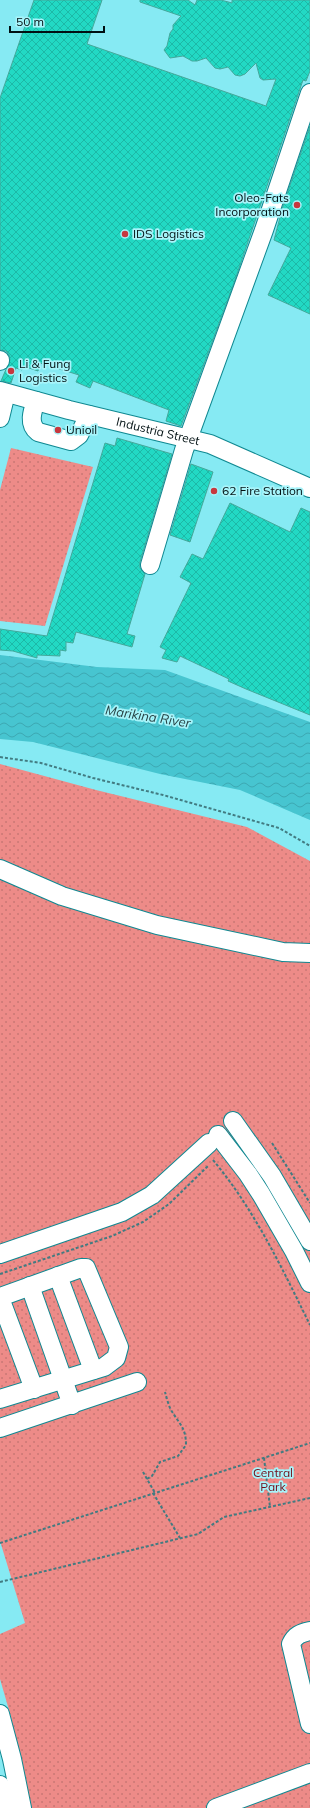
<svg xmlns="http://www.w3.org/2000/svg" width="310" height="1808" font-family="Mulish,sans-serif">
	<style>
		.green { fill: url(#green-dots) }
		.water { fill: url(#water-waves) }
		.building { fill: url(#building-cross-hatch); stroke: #44a89a }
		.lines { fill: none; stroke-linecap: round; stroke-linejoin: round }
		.minor-casing { stroke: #0f8891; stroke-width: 20 }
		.path { stroke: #427b81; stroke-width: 2; stroke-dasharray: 3 2; stroke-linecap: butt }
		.minor { stroke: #fff; stroke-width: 18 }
		.poi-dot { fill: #c7373e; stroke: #a7f4fa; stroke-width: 1.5 }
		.labels { text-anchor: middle; stroke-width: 3.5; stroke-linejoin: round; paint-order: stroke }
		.poi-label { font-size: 12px; fill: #001012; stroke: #a7f4fa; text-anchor: start }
		.street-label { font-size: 12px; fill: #001012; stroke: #a7f4fa }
		.park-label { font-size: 12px; fill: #720c18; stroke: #a7f4fa }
		.water-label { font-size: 13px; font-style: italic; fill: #284345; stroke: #a7f4fa }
	</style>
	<defs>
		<pattern id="green-dots" width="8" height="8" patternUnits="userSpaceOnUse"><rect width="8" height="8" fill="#ed8b88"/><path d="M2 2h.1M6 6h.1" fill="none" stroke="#c97774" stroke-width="1.8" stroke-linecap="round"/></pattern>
		<pattern id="water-waves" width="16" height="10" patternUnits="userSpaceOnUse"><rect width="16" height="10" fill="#47c5d0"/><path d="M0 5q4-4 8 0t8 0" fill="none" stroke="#3ca8b2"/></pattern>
		<pattern id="building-cross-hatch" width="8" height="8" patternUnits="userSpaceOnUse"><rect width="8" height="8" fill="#22d9c4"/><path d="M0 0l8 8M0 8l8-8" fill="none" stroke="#1db9a7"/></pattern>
	</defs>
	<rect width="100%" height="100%" fill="#86eaf3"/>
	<g class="green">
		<path d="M11 448 93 467 45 626 0 621V490Z"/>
		<path d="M0 764 96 790 247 827 310 861V1808H26L11 1717 0 1679V1634L25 1623 0 1541Z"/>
	</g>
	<path class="water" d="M0 655 97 667 165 670 310 722V820L240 790 160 774 33 742 0 739Z"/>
	<g class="building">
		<path d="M34 0H102L87 44 266 106 276 79 263 80 260 78 256 63 245 74 240 76 235 75 228 67 220 69 215 68 206 58 197 61H192L183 56 170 58 164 50 167 46 170 33 173 29V25L181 16 140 2V0H188L195 5 197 0H221L232 3V0H310V71L306 81 303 80 234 283 181 426 166 421 169 410 93 381 90 388 76 382 79 375 40 363 38 371 23 366 22 370 16 368 11 383 1 381 10 360 9 355 6 351 0 350V98Z"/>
		<path d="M310 126V314L268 295 291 248 274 240 283 206Z"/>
		<path d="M117 438 172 454 140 562V568L145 574 127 634 135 636 132 647 76 632 73 643 66 642V651L60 650V656L37 655V658L13 651 0 650V629L47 636 105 443 115 446Z"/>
		<path d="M191 464 213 472 190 542 170 535Z"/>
		<path d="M230 503 290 532 301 508 310 512V715L246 689 228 681 229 679 180 656 177 662 162 658 166 650 160 647 191 583 180 577 192 554 203 559Z"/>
	</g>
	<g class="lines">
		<g class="minor-casing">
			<g id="minor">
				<path d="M0 361V360"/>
				<path id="s1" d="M0 391 69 410 210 444 310 488"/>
				<path d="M36 401C32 412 28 424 38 432L71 441 79 435 89 415"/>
				<path d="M0 418 6 393"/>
				<path d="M150 565 184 450 264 230 310 93"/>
				<path d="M0 869 62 896 157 925 283 952 310 953"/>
				<path d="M233 1121 272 1176 310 1241"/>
				<path d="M218 1135 248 1174 261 1194 294 1251 310 1283"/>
				<path d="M0 1254 122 1212 152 1195 209 1143"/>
				<path d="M58 1276 93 1370"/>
				<path d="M30 1286 72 1405"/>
				<path d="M0 1297 81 1268H86L119 1347 116 1358 104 1367 0 1399"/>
				<path d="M0 1298 34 1389"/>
				<path d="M0 1428 137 1382"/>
				<path d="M310 1631C301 1633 295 1635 291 1644L310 1724"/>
				<path d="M0 1714 12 1759 22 1808"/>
				<path d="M0 1785 5 1808"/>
				<path d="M216 1808 310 1773"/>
			</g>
		</g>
		<g class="path">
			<path d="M0 757 41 763 93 778 163 795 279 828 310 846"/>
			<path d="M272 1143 310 1203"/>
			<path d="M213 1160C254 1209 282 1268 310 1325"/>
			<path d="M0 1274 112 1236 143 1222 169 1204 208 1166"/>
			<path d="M264 1458 270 1507"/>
			<path d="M143 1472 155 1493"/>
			<path d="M147 1479 152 1476 160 1462 178 1456 186 1445C186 1429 181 1426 173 1413 169 1408 167 1399 165 1392"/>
			<path d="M153 1493 180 1538"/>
			<path d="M0 1543 310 1443"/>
			<path d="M0 1582 198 1534 224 1517 310 1498"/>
		</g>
		<use href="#minor" class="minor"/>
	</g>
	<g class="poi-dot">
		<circle cx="297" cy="205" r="4"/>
		<circle cx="125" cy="234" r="4"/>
		<circle cx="11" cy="371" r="4"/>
		<circle cx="58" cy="430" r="4"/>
		<circle cx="214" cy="491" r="4"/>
	</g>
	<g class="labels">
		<g class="poi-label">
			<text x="289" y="202" text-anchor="end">Oleo-Fats<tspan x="289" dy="14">Incorporation</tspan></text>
			<text x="133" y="238">IDS Logistics</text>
			<text x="19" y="368">Li &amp; Fung<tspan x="19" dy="14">Logistics</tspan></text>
			<text x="66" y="434">Unioil</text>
			<text x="222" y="495">62 Fire Station</text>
		</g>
		<g class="street-label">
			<text dy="4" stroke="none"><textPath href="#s1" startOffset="163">Industria Street</textPath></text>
		</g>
		<g class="park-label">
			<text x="273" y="1477">Central<tspan x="273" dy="14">Park</tspan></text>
		</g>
		<g class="water-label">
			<text transform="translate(148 716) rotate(9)" y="5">Marikina River</text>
		</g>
	</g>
	<path d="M10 26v6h94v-6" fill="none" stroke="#001012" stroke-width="2"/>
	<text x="16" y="26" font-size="12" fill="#001012" stroke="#a7f4fa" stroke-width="3" paint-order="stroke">50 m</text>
</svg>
